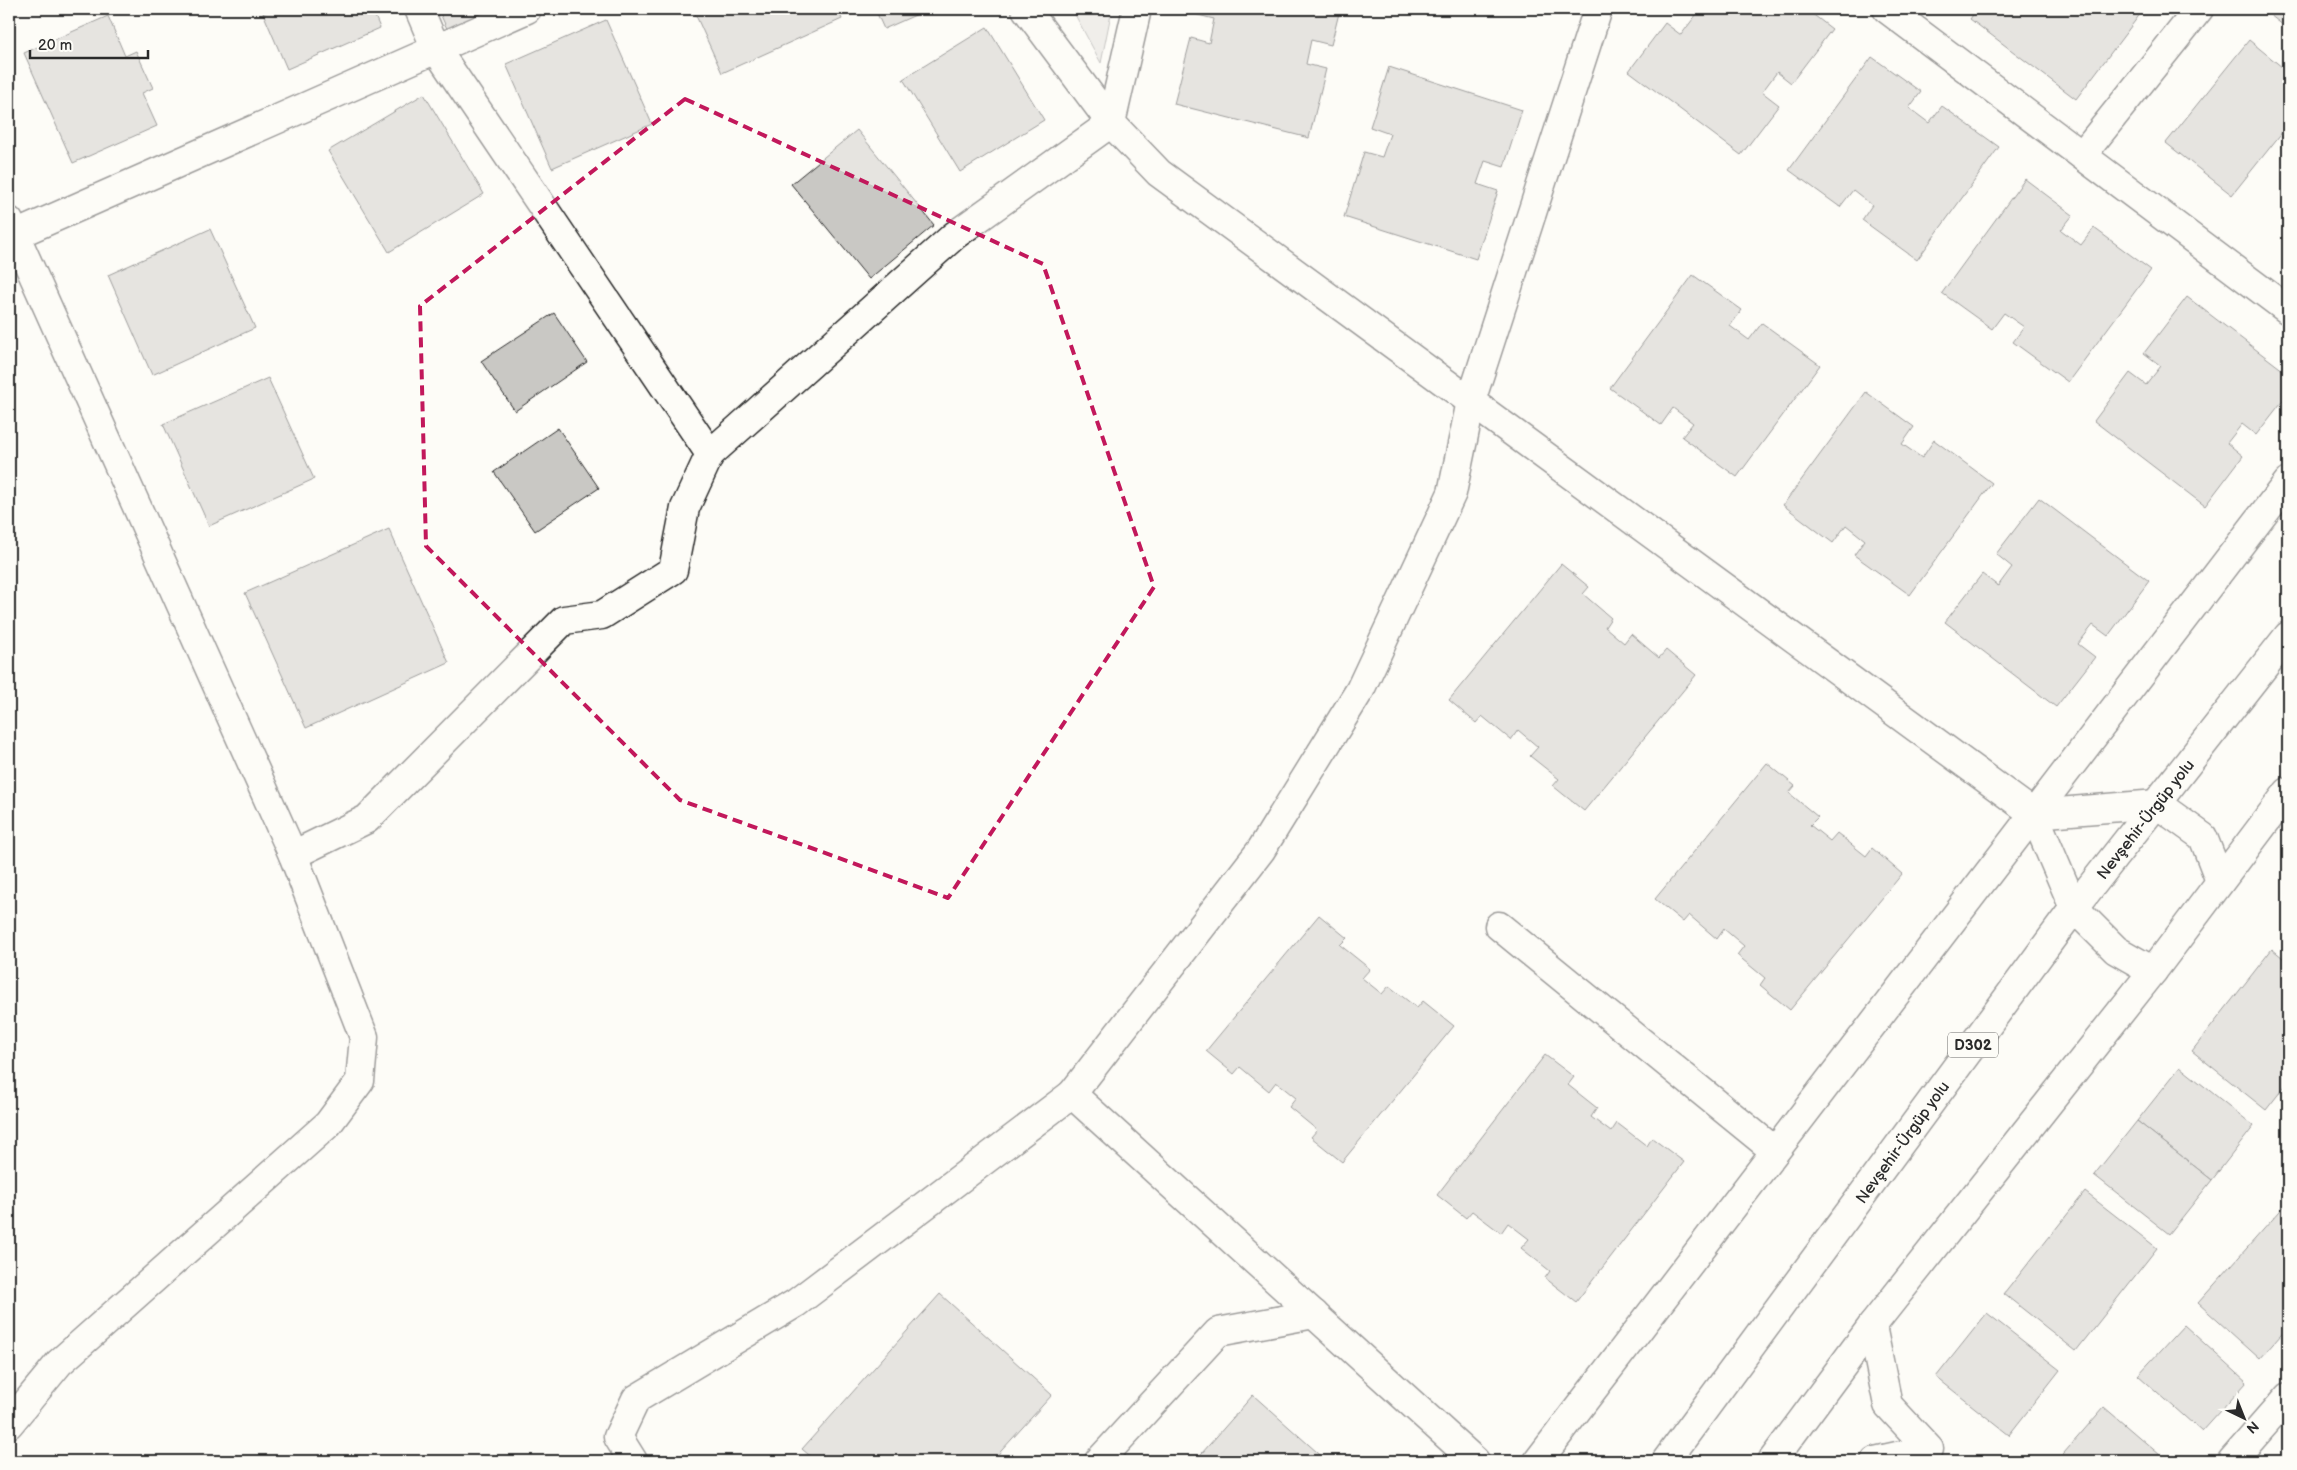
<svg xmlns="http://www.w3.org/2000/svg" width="2297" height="1470" font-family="'Balsamiq Sans',sans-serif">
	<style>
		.green { fill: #dfdeda; stroke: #858482 }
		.building { fill: #c9c8c4; stroke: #2b2b2b }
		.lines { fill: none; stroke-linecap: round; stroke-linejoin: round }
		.minor-casing { stroke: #2b2b2b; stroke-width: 31 }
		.highway-casing { stroke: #2b2b2b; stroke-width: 31 }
		.minor { stroke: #fdfcf7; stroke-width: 28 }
		.highway { stroke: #fdfcf7; stroke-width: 28 }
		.marked { fill: none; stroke: #c2185b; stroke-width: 4; stroke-dasharray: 10 6; stroke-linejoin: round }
		.labels { text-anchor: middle; stroke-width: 4.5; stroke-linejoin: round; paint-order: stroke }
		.shield { fill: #fdfcf7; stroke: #6a6a68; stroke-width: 1 }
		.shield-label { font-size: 15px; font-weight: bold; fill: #2b2b2b }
		.street-label { font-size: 16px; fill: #2b2b2b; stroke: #fdfcf7 }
	</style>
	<rect width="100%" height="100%" fill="#fdfcf7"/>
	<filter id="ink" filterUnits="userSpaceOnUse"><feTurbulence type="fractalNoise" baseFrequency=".02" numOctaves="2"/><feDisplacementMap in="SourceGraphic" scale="10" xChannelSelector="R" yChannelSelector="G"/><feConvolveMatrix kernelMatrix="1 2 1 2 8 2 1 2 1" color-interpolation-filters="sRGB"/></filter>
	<g filter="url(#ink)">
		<path class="green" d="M1072 9H1112L1101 63Z"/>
		<g class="building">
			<path d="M274 9H372L380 28 287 69 263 13Z"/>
			<path d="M438 9H499L448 31Z"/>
			<path d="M693 9H837L842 19 722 73Z"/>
			<path d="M875 9H929L884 29Z"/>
			<path d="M1196 9H1340L1331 45 1311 40 1306 64 1326 69 1309 138 1174 104 1191 38 1209 43 1214 19 1194 14Z"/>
			<path d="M1687 9H1806L1832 29 1791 83 1777 72 1762 92 1779 105 1741 155 1629 71 1665 23 1681 35 1696 15Z"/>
			<path d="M1977 9H2144L2076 99 1970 19Z"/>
			<path d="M2275 9H2288V29L2270 15Z"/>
			<path d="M108 16 125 56 136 51 153 88 142 93 157 126 73 163 24 53Z"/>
			<path d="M606 20 652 124 552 168 506 64Z"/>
			<path d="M987 27 1044 120 960 172 903 79Z"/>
			<path d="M2249 40 2288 72V125L2232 195 2166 143Z"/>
			<path d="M1872 57 1921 92 1909 108 1929 123 1942 106 1999 147 1917 260 1862 220 1872 205 1853 190 1840 207 1789 170Z"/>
			<path d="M1389 67 1522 110 1504 167 1485 161 1477 184 1498 191 1476 259 1344 217 1364 152 1382 157 1390 134 1370 127Z"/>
			<path d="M424 94 484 194 389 252 328 151Z"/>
			<path d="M857 130 934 225 869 279 791 184Z"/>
			<path d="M2025 179 2073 215 2061 230 2081 245 2094 228 2151 270 2068 382 2013 342 2024 327 2004 313 1992 329 1942 293Z"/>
			<path d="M210 229 255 328 152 375 108 275Z"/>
			<path d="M1693 275 1742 310 1730 326 1749 340 1762 323 1820 365 1737 477 1682 437 1693 423 1673 408 1661 425 1610 388Z"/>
			<path d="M2187 297 2288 374V394L2256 435 2242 424 2227 443 2243 456 2205 506 2094 421 2130 373 2146 385 2161 366 2144 353Z"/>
			<path d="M554 313 587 362 515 411 481 361Z"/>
			<path d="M268 378 314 479 209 526 163 424Z"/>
			<path d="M1866 392 1914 427 1902 444 1922 458 1934 440 1992 483 1910 595 1854 555 1865 540 1846 525 1833 543 1783 505Z"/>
			<path d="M558 428 599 488 535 531 494 472Z"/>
			<path d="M2039 498 2149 581 2108 636 2093 625 2078 644 2095 657 2056 707 1945 622 1982 574 1998 586 2012 567 1996 554Z"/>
			<path d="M389 529 449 663 306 728 245 593Z"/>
			<path d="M1561 564 1589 587 1583 594 1611 618 1605 627 1624 643 1631 634 1659 658 1666 650 1696 675 1584 811 1553 786 1559 779 1530 756 1538 747 1518 730 1511 740 1482 716 1476 723 1449 700Z"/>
			<path d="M1767 763 1795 786 1789 793 1818 817 1810 825 1830 841 1837 833 1866 856 1872 848 1902 874 1790 1010 1760 985 1765 978 1737 955 1744 946 1724 929 1717 939 1689 915 1683 922 1655 899Z"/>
			<path d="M1319 915 1347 938 1340 945 1370 969 1362 978 1382 994 1389 986 1417 1008 1423 1001 1454 1026 1342 1162 1311 1137 1317 1130 1289 1107 1296 1098 1276 1082 1269 1091 1240 1067 1234 1074 1206 1051Z"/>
			<path d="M2272 949 2288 962V1082L2266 1110 2192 1051Z"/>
			<path d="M1545 1055 1574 1077 1568 1085 1597 1108 1591 1117 1611 1132 1617 1123 1647 1146 1652 1138 1684 1162 1576 1302 1545 1278 1550 1271 1521 1248 1529 1239 1508 1223 1501 1233 1472 1211 1466 1218 1437 1195Z"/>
			<path d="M2180 1067 2254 1126 2212 1180 2137 1121Z"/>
			<path d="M2137 1121 2212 1180 2169 1234 2094 1175Z"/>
			<path d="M2085 1192 2157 1248 2076 1351 2004 1294Z"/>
			<path d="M2288 1202V1327L2260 1359 2198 1303Z"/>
			<path d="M940 1294 1052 1395 992 1461H816L802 1449Z"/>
			<path d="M1987 1313 2060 1370 2009 1435 1936 1377Z"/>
			<path d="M2184 1325 2247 1382 2202 1432 2138 1375Z"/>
			<path d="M1253 1395 1327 1461H1195Z"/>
			<path d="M2104 1407 2167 1461H2057Z"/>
		</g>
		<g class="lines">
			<g class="minor-casing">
				<g id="minor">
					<path d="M419 9 436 49 710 454"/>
					<path d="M1026 9 1111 123 1159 173 2034 814 2074 908 2116 950 2153 971"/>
					<path d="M1887 9 2288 310"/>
					<path d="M2082 155 2199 9"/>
					<path d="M9 221 293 855 364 1037 360 1081 328 1124 59 1363 9 1424"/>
					<path d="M15 235 527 9"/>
					<path d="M2034 814 2157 804 2203 837 2220 881"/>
					<path d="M293 855 367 819 564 620 602 615 673 570 685 508 710 454 955 235 1111 123 1137 9"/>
					<path d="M1499 926 1775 1151"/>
					<path d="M1872 1326 1888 1405 1929 1449 1875 1461"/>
					<path d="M633 1461 618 1437 636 1399 796 1303 1072 1094"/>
					<path d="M1099 1461 1218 1332 1314 1314"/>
					<path d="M1475 1461 1072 1094 1261 850 1360 690 1452 493 1471 401 1598 9"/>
					<path d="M1538 1461 2288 482"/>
					<path d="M2232 1461 2288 1397"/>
				</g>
			</g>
			<g class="highway-casing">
				<g id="highway">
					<path d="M1666 1461 2074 908 2288 636"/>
					<path d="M1772 1461 1872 1326 2153 971 2288 792"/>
				</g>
			</g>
			<use href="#minor" class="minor"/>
			<use href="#highway" class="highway"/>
		</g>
	</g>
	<path d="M0 0H2297V1470H0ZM685 99 1043 264 1154 587 948 898 680 800 426 546 420 306Z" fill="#fdfcf7" fill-opacity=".55" fill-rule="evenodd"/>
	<path class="marked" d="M685 99 1043 264 1154 587 948 898 680 800 426 546 420 306Z"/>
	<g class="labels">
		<rect class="shield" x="1948" y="1032.5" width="50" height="25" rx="4"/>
		<g class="shield-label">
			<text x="1973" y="1050">D302</text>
		</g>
		<g class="street-label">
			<text transform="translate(2145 819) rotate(-52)" y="6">Nevşehir-Ürgüp yolu</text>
			<text transform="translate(1902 1142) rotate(-54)" y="6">Nevşehir-Ürgüp yolu</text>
		</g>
	</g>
	<rect width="2297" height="1470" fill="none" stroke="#fdfcf7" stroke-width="30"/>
	<rect x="15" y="15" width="2267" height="1440" fill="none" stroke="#2b2b2b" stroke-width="2" filter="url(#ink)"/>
	<g transform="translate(2244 1418) rotate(137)" stroke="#fdfcf7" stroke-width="4" paint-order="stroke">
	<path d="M0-4L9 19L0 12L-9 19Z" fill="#2b2b2b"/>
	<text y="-8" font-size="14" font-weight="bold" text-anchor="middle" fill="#2b2b2b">N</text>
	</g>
	<path d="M30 50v8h118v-8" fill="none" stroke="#2b2b2b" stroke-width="2.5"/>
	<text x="38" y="50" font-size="15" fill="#2b2b2b" stroke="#fdfcf7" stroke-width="4" paint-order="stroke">20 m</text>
</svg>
